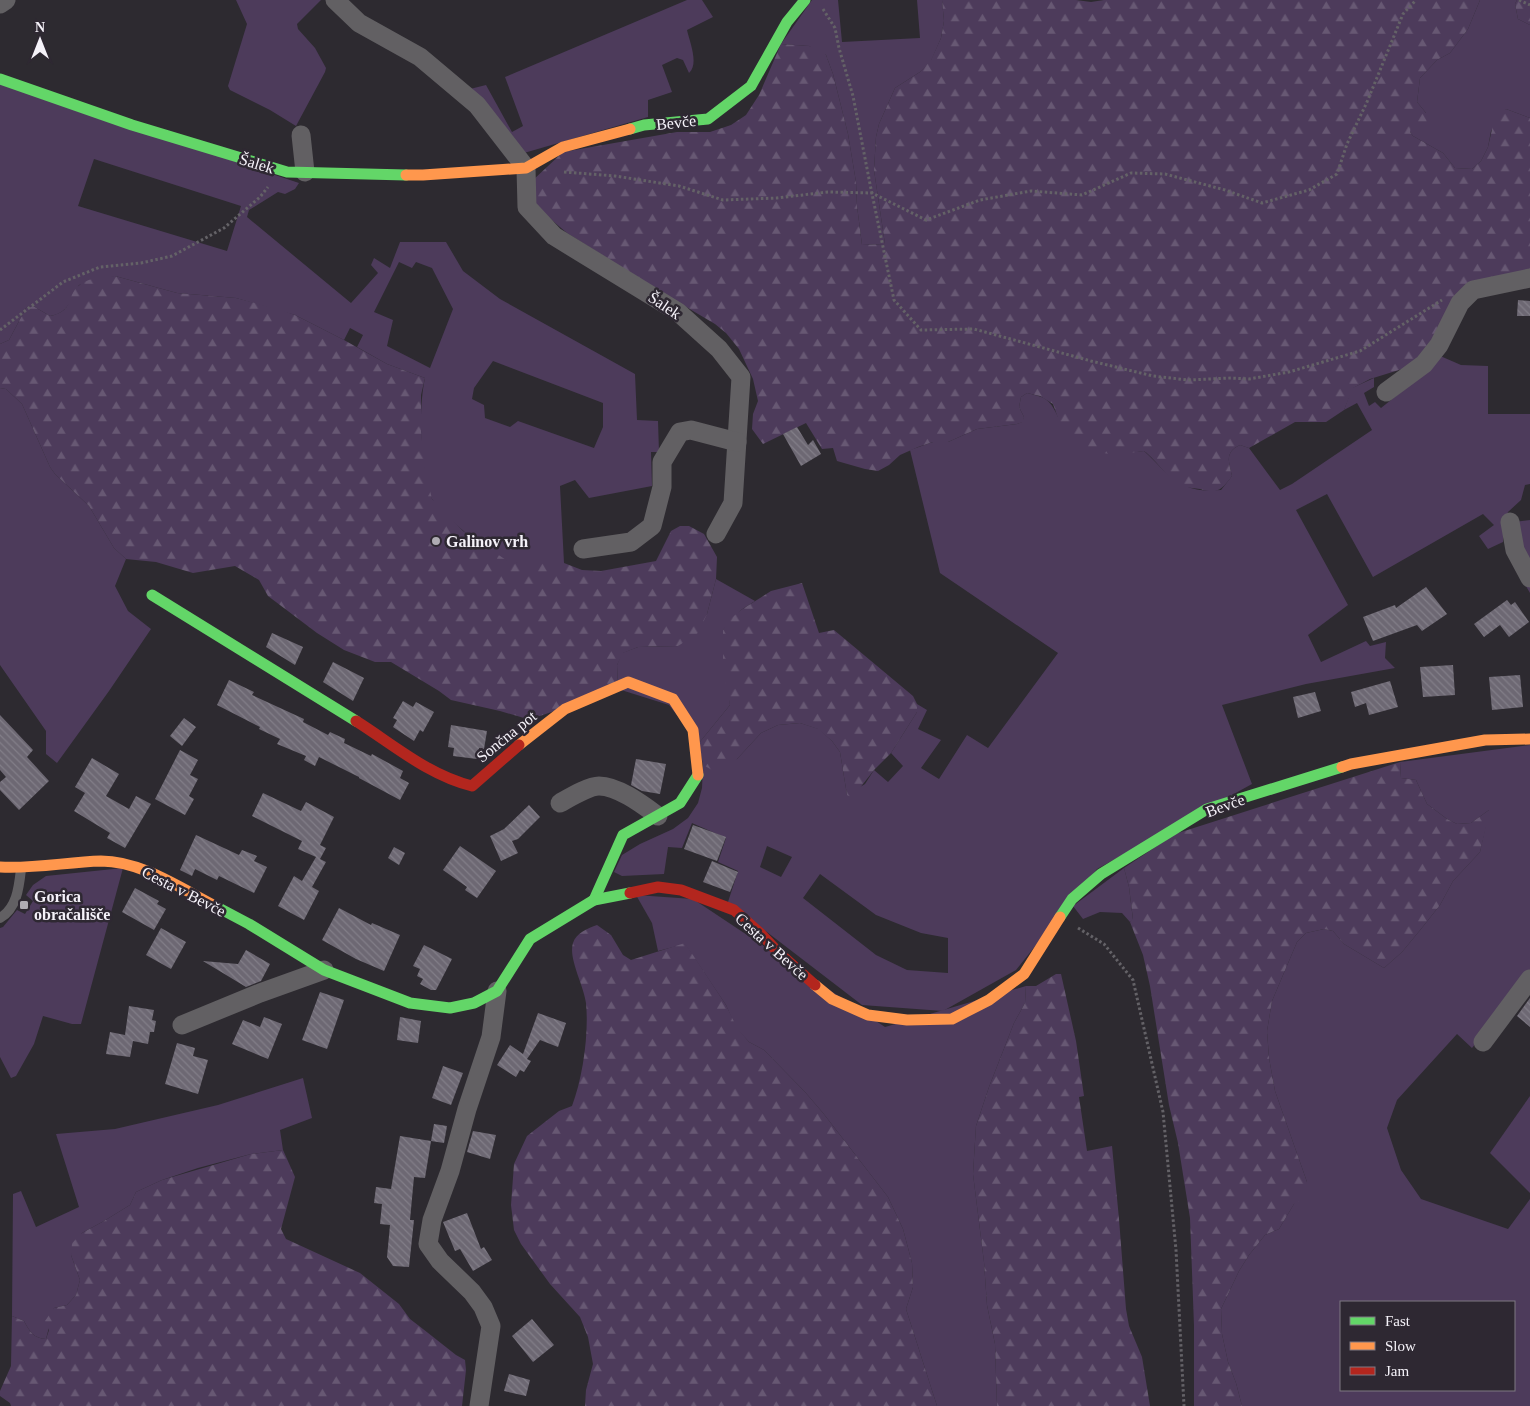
<svg xmlns="http://www.w3.org/2000/svg" width="1530" height="1406" font-family="Georgia,serif">
	<style>
		.grass { fill: #4d3b5b; fill-rule: evenodd }
		.forest { fill: url(#forest-firs) }
		.building { fill: url(#building-back-hatch) }
		.lines { fill: none; stroke-linecap: round; stroke-linejoin: round }
		.path { stroke: #646267; stroke-width: 3; stroke-dasharray: 2.5 2.5; stroke-linecap: butt }
		.lane { stroke: #626063; stroke-width: 10 }
		.street { stroke: #626063; stroke-width: 19 }
		.fast { stroke: #63d668; stroke-width: 11 }
		.slow { stroke: #ff974d; stroke-width: 11 }
		.jam { stroke: #b3261e; stroke-width: 11 }
		.poi-dot { fill: #afacb3; stroke: #2e2832; stroke-width: 2 }
		.labels { text-anchor: middle; stroke-width: 5; stroke-linejoin: round; paint-order: stroke }
		.street-label { font-size: 16px; fill: #f5f2f9; stroke: #2e2832 }
		.poi-label { font-size: 16px; font-weight: bold; fill: #f5f2f9; stroke: #2e2832; text-anchor: start }
	</style>
	<defs>
		<pattern id="forest-firs" width="22" height="20" patternUnits="userSpaceOnUse" patternTransform="scale(1.25)"><rect width="22" height="20" fill="#4d3b5b"/><path d="M5 1l3.5 6h-7zM16 11l3.5 6h-7z" fill="#675873"/></pattern>
		<pattern id="building-back-hatch" width="6" height="6" patternUnits="userSpaceOnUse" patternTransform="scale(1.25)"><rect width="6" height="6" fill="#6d6873"/><path d="M-1 5l2 2M0 0l6 6M5-1l2 2" fill="none" stroke="#827e88"/></pattern>
	</defs>
	<rect width="100%" height="100%" fill="#2d2a30"/>
	<g class="grass">
		<path d="M236 0H321L297 24 298 29 315 48 326 68 325 72 296 126 270 110 230 90 228 86 247 24Z"/>
		<path d="M687 0H702L713 17 687 30C690 43 699 64 689 73L683 60 677 58 662 65 672 92 648 100V117L524 153 470 89 486 85 512 132 523 126 505 77Z"/>
		<path d="M812 0H838L842 42 920 38 917 0H942L944 21 941 38 931 61 920 72 895 88 879 124 876 137 874 170 885 244 862 245 857 206 856 182 848 134 833 74 826 55 809 46 781 44Z"/>
		<path d="M1480 0H1517L1515 4 1518 19 1530 25V118L1506 109 1491 131 1488 147 1481 161 1472 169 1455 168 1443 153 1413 136 1410 132V126L1426 113 1417 102 1420 78 1437 60 1450 53 1468 29Z"/>
		<path d="M0 83 299 183 295 189 285 194 278 192 249 210 247 217 351 303 378 273 371 265 374 258 390 268 400 242H446L463 271 500 299 635 374 637 420 658 421 659 452H651L652 486 589 498 575 480 560 486 564 563C546 563 524 566 507 561 491 556 437 511 431 497 420 466 418 410 425 378L387 364 357 347 363 335 350 328 344 340 295 315 236 298 177 293 115 276 79 285C70 300 69 313 50 316L33 306 26 308 9 340 0 344ZM94 159 241 206 227 251 78 206ZM399 262 412 268 416 262 432 268 453 309 430 368 387 346 393 320 374 312ZM493 361 603 403V427L594 448 518 421 510 427 485 418 484 405 472 399 474 388Z"/>
		<path d="M1438 355 1461 365 1488 366V414H1530V484L1525 485 1521 500 1508 512 1503 530V542L1488 549 1479 536 1494 525 1483 514 1373 577 1327 494 1296 510 1348 605 1308 635 1321 662 1366 641 1370 646 1386 642 1385 658 1395 668 1306 684 1222 705 1252 784 1097 869 1016 970 943 1011 862 1005 728 902 738 871 718 862 726 838 692 823 682 848 668 847 664 874 622 876 614 872 622 855 640 844 673 829 688 818 698 803 702 788 703 765 737 759 761 733 778 725 800 723 819 729 832 741 840 752 847 795 865 784 874 770 888 782 903 766 891 753 917 712V704L927 710 918 729 941 740 921 768 939 779 967 735 988 748 1058 653 940 573 910 450 933 442H948L977 429 1017 424 1022 422 1024 417 1019 407 1021 397 1027 393C1045 397 1050 399 1058 417L1136 452 1144 451C1151 457 1157 464 1163 470 1181 488 1196 492 1221 490L1232 476C1229 463 1224 452 1240 445L1249 448 1280 490 1292 484 1372 430 1357 403 1344 410 1352 388 1374 378V387L1364 393 1369 406 1375 402 1381 408 1401 392ZM767 846 792 857 781 877 760 867ZM820 874 876 915 921 933 948 938V973L907 970 876 955 803 898Z"/>
		<path d="M0 388 6 389 22 404 50 467 55 474 89 506 114 548 126 559 115 586 128 611 151 629 109 691 57 763 46 754V731L0 665Z"/>
		<path d="M1530 520V593L1520 576 1514 522Z"/>
		<path d="M716 579 755 601 741 610 723 630 730 705 699 743 669 705 618 689 617 665 622 653 638 647 678 646 707 614Z"/>
		<path d="M1530 745V970L1497 1017 1472 1048 1457 1034 1397 1100 1387 1128 1401 1170 1421 1199 1508 1229 1530 1199V1406H1242L1236 1383 1228 1362 1222 1334 1221 1309 1239 1271 1249 1255 1265 1235 1279 1229 1307 1182 1275 1091 1269 1058 1267 1031 1272 1001 1297 942 1306 933 1324 929 1333 931 1344 944 1384 968 1402 952 1421 929 1440 905 1453 881 1480 852 1489 810 1471 823 1457 824 1447 819 1427 804 1416 780 1401 778 1400 762ZM1341 1302H1514V1390H1341Z"/>
		<path d="M123 868 81 1024H72L43 1016 34 1044 16 1076 11 1078 0 1057V928L3 927 17 910 25 914 33 901 26 895 33 885 46 876Z"/>
		<path d="M1124 868 1129 887 1133 920 1130 922 1122 913 1100 912 1083 919 1073 906Z"/>
		<path d="M636 895 693 899 885 1027 1026 986 1025 1003 1014 1023 989 1087 976 1126 973 1174 984 1262 987 1305 995 1344 997 1406H937L906 1309 913 1287 912 1263 903 1229 888 1197 823 1113 805 1092 764 1050 749 1042 736 1028 726 1005 685 944 658 951 652 923Z"/>
		<path d="M303 1078 312 1118 280 1130 283 1150 251 1154 198 1168 162 1180 136 1192 130 1205 104 1221 82 1233 71 1255 80 1280 76 1295 67 1305 54 1308 46 1339C33 1338 30 1332 24 1321L12 1316 13 1194 21 1191 36 1227 79 1207 56 1134 115 1129 218 1105Z"/>
		<path d="M1530 1096V1193L1490 1153Z"/>
	</g>
	<g class="forest">
		<path d="M942 0H1076L1091 2 1104 0H1480L1468 29 1450 53 1437 60 1420 78 1417 102 1426 113 1427 123 1411 126 1410 132 1413 136 1443 153 1455 168 1472 169 1481 161 1488 147 1495 116 1506 109 1530 118V275L1474 283 1415 365 1370 379 1353 388 1344 410 1326 422H1295L1249 448 1240 445C1224 452 1229 463 1232 476 1221 491 1217 494 1200 489 1195 488 1189 488 1184 487 1169 482 1157 460 1144 451L1116 455 1091 451 1071 442 1064 435 1053 404 1040 396 1027 393 1021 397 1019 407 1024 417 1023 422 1017 424 977 429 948 442H933L918 447 900 455 889 465 878 471 865 469 837 461 833 448 822 449 806 423 763 444 752 429 753 414 758 401 753 379 739 349 726 333 715 324 666 295 567 233 533 204 532 181 563 152 677 132H710L731 125 746 115 759 95 781 44 809 46 819 49 826 55 833 74 848 134 856 182 857 206 862 245 885 244 874 170 876 137 879 124 895 88 920 72 931 60 941 38 944 21Z"/>
		<path d="M1517 0H1530V25L1518 19 1515 4Z"/>
		<path d="M115 276 177 293 236 298 281 310 295 315 344 340 387 364 425 378 421 395V432L425 469 432 499 463 531 506 560 521 563H564L582 570 601 571 656 561 671 531 680 526H689L704 534 717 557 716 579 707 614 698 633 678 646 638 647 623 653 617 665 618 689 537 717 524 718 500 711 451 700 439 691 391 662H375L344 650 317 633 268 596 259 580 235 566 193 573 156 562 126 559 114 548 89 506 55 474 50 467 22 404 6 389 0 388V344L9 340 26 308 33 306 50 316C76 311 65 294 81 284 91 277 103 277 115 276Z"/>
		<path d="M802 583 819 633 834 630 913 696 917 704V712L891 753 874 770 852 798 847 795 840 752 832 741 818 729 800 723 778 725 761 733 737 759 727 767 714 771 703 765 699 743 730 705 723 668V630L729 620 741 610 771 591Z"/>
		<path d="M1400 762 1401 778 1416 780 1427 804 1447 819 1457 824 1471 823 1489 810 1494 816 1486 827 1480 852 1453 881 1440 905 1421 929 1402 952 1384 968 1344 944 1333 931 1324 929 1306 933 1297 942 1272 1001 1267 1031 1269 1058 1275 1091 1307 1182 1306 1197 1294 1204 1279 1229 1265 1235 1249 1255 1239 1271 1221 1309 1222 1334 1228 1362 1236 1383 1242 1406H1194V1325L1190 1218 1178 1143 1169 1105 1150 986 1143 955 1130 922 1133 919 1129 887 1124 868 1175 834Z"/>
		<path d="M597 925 611 935 623 955 631 960 685 943 726 1005 737 1028 749 1042 764 1050 805 1092 823 1113 888 1197 903 1229 912 1263 913 1287 906 1309 937 1406H585L586 1390 593 1364 588 1337 580 1317 550 1284 521 1244 514 1230 511 1205 514 1164 527 1136 559 1111 572 1106C583 1077 589 1033 586 1003 584 986 568 958 573 943 576 933 588 928 597 925Z"/>
		<path d="M1056 974H1061L1076 1041 1084 1096 1079 1097 1087 1151 1112 1146 1119 1219 1126 1309 1129 1326 1142 1357 1150 1406H997L995 1344 987 1305 984 1262 973 1174 976 1126 989 1087 1014 1023 1025 1003 1026 986H1036Z"/>
		<path d="M283 1150 295 1177 281 1229 286 1239 360 1273 399 1304 410 1319 423 1329 456 1355 465 1360 466 1370 462 1406H11L10 1403 0 1396V1391L11 1366 12 1316 24 1321C30 1332 33 1338 46 1339L49 1330 45 1321 54 1308 67 1305 76 1295 80 1280 71 1255 72 1243 82 1233 104 1221 130 1205 136 1192 162 1180 251 1154Z"/>
	</g>
	<g class="building">
		<path d="M1518 300 1530 301V316H1517Z"/>
		<path d="M797 427 808 445 813 440 821 454 801 466 783 434Z"/>
		<path d="M1426 587 1447 614 1422 631 1417 625 1373 641 1363 617 1395 605 1396 608Z"/>
		<path d="M1507 600 1511 605 1515 602 1529 622 1509 637 1500 625 1484 637 1474 624Z"/>
		<path d="M272 633 303 647 295 665 266 647Z"/>
		<path d="M333 662 364 678 353 701 323 682Z"/>
		<path d="M1453 665 1455 695 1423 697 1420 667Z"/>
		<path d="M1520 675 1523 707 1492 710 1489 677Z"/>
		<path d="M229 680 254 692 252 695 304 719 303 722 328 735 330 732 345 739 344 743 371 756 372 754 403 771 400 778 409 783 400 800 359 778V777L319 757 315 766 304 760 306 756 277 744 280 739 259 729 260 727 217 705Z"/>
		<path d="M1390 681 1398 707 1369 715 1366 703 1355 707 1351 692Z"/>
		<path d="M1315 692 1321 711 1298 718 1293 697Z"/>
		<path d="M403 701 413 707 416 702 434 712 423 732 420 730 414 741 393 727 397 720 393 718Z"/>
		<path d="M0 715 33 750 27 757 49 781 19 810 0 790V782L6 777 0 770Z"/>
		<path d="M184 718 196 727 182 746 170 736Z"/>
		<path d="M451 725 487 731 484 749 479 748 477 759 453 756 454 748 448 747Z"/>
		<path d="M180 750 198 760 190 775 198 779 189 796 194 799 185 815 155 799Z"/>
		<path d="M92 758 119 774 106 796 129 809 136 796 151 804 125 848 107 838 110 833 74 811 85 793 75 787Z"/>
		<path d="M636 759 666 764 660 794 642 791 631 785Z"/>
		<path d="M263 793 301 811 306 802 334 817 320 845 326 848 320 859 326 862 312 887 319 891 304 920 278 906 294 876 302 881 316 857 298 849 302 841 252 816Z"/>
		<path d="M529 805 540 817 518 839 512 841 518 853 501 861 490 836 504 829Z"/>
		<path d="M693 825 726 837 717 861 684 849Z"/>
		<path d="M196 835 239 855 242 850 257 856 254 861 267 867 254 893 219 876 217 880 195 869 192 876 180 870Z"/>
		<path d="M460 846 496 871 477 898 465 890 467 887 443 870Z"/>
		<path d="M394 847 405 853 399 865 388 858Z"/>
		<path d="M712 861 738 872 730 892 703 882Z"/>
		<path d="M135 888 159 901 157 904 166 909 154 930 122 912Z"/>
		<path d="M339 908 371 925 372 923 400 935 384 971 356 959 322 940Z"/>
		<path d="M161 928 186 942 171 969 146 955Z"/>
		<path d="M424 945 452 959 436 990H431L420 984 423 979 417 976 420 969 413 966Z"/>
		<path d="M246 950 270 964 261 981 246 987 203 961 238 964Z"/>
		<path d="M320 992 344 1000 327 1049 302 1040Z"/>
		<path d="M1530 998V1027L1517 1016Z"/>
		<path d="M129 1006 154 1010 152 1020 156 1021 154 1032H150L148 1044 133 1041 130 1057 106 1054 110 1032 125 1035Z"/>
		<path d="M538 1013 566 1023 558 1047 540 1040 527 1059 531 1061 524 1072 520 1070 516 1077 497 1065 510 1045 523 1054Z"/>
		<path d="M264 1017 282 1024 268 1059 232 1044 243 1020 260 1027Z"/>
		<path d="M400 1017 421 1021 418 1043 397 1040Z"/>
		<path d="M177 1043 195 1048 193 1056 208 1060 198 1094 165 1084Z"/>
		<path d="M443 1066 463 1073 451 1105 432 1098Z"/>
		<path d="M434 1124 447 1126 444 1143 431 1141Z"/>
		<path d="M473 1131 496 1135 490 1159 467 1152Z"/>
		<path d="M400 1136 431 1141 425 1178 414 1177 410 1220H414L409 1267 393 1266 387 1257 390 1225 380 1224 382 1204 374 1203 376 1187 391 1189Z"/>
		<path d="M467 1213 481 1249 484 1247 492 1260 473 1271 460 1249 455 1251 443 1222Z"/>
		<path d="M532 1319 554 1345 533 1362 512 1336Z"/>
		<path d="M509 1374 530 1380 526 1396 504 1391Z"/>
	</g>
	<g class="lines">
		<g class="path">
			<path d="M1519 0 1530 5"/>
			<path d="M823 9 835 28 839 48 853 96 870 184 894 300 921 330 974 329 1091 361 1153 376 1188 380 1231 378 1249 379 1289 372 1360 351 1442 300"/>
			<path d="M564 172 615 176 679 186 723 200 777 198 828 192 872 193 926 220 980 200 1031 191 1082 195 1131 173 1165 174 1225 190 1262 203 1309 190 1337 174 1347 144 1367 102 1403 14 1416 0"/>
			<path d="M0 330 63 282 100 267 141 263 172 256 224 228 260 197 268 187"/>
			<path d="M1078 928 1104 944 1133 980 1163 1112 1176 1250 1184 1406"/>
		</g>
		<path class="lane" d="M0 918C17 908 19 887 21 869"/>
		<g class="street">
			<path d="M335 0 359 23 420 57 477 105 526 168 527 207 554 236 678 312 719 349 741 377 733 503 716 534"/>
			<path d="M0 4 6 0"/>
			<path d="M301 135 305 172"/>
			<path d="M1386 392 1424 364 1439 345 1460 303 1473 290 1530 278"/>
			<path d="M1510 522 1515 550 1530 578"/>
			<path d="M583 549 631 542 652 526 662 487V462L680 432 691 430 737 442"/>
			<path d="M560 803C569 798 589 786 599 786 618 786 643 805 658 816"/>
			<path d="M182 1025 260 993 324 970"/>
			<path d="M1483 1042 1530 979"/>
			<path d="M479 1406 491 1326 483 1307 472 1292 440 1261 428 1244 432 1220 450 1171 467 1109 491 1037 497 991"/>
		</g>
		<g class="fast">
			<path d="M0 79 132 125 287 172 406 175"/>
			<path d="M630 129 644 125 708 119 751 86 787 22 805 0"/>
			<path d="M152 595 356 721"/>
			<path d="M594 900 623 835 680 803 698 775"/>
			<path d="M215 906 249 924 324 970 410 1003 450 1008 474 1003 497 991 530 939 594 900 630 893"/>
			<path d="M1060 917 1072 899 1101 874 1207 809 1342 767"/>
		</g>
		<g class="slow">
			<path d="M406 175H423L526 168 563 147 630 129"/>
			<path d="M519 745 565 709 628 682 673 699 693 730 698 775"/>
			<path d="M1342 767 1351 764 1485 740 1530 739"/>
			<path d="M0 867C34 869 67 862 101 861 141 861 180 888 215 906"/>
			<path d="M815 985 832 999 868 1015 907 1020 952 1019 989 1000 1024 974 1060 917"/>
		</g>
		<g class="jam">
			<path d="M356 721C394 745 428 775 472 786L519 745"/>
			<path d="M630 893 658 887 681 890 734 910 760 933 778 952 815 985"/>
		</g>
	</g>
	<g class="poi-dot">
		<circle cx="436" cy="541" r="5"/>
		<rect x="19" y="900" width="10" height="10" rx="2.5"/>
	</g>
	<g class="labels">
		<g class="street-label">
			<text transform="translate(676 122) rotate(-6)" y="6">Bevče</text>
			<text transform="translate(257 163) rotate(17)" y="6">Šalek</text>
			<text transform="translate(665 305) rotate(34)" y="6">Šalek</text>
			<text transform="translate(506 736) rotate(-39)" y="6">Sončna pot</text>
			<text transform="translate(1225 805) rotate(-20)" y="6">Bevče</text>
			<text transform="translate(184 891) rotate(27)" y="6">Cesta v Bevče</text>
			<text transform="translate(772 946) rotate(42)" y="6">Cesta v Bevče</text>
		</g>
		<g class="poi-label">
			<text x="446" y="547">Galinov vrh</text>
			<text x="34" y="902">Gorica<tspan x="34" dy="18">obračališče</tspan></text>
		</g>
	</g>
	<rect x="1340" y="1301" width="175" height="90" fill="#2e2832" stroke="#7e7982"/>
	<rect x="1350" y="1317" width="25" height="8" fill="#63d668" stroke="#7e7982"/>
	<text x="1385" y="1326" font-size="15" fill="#f5f2f9">Fast</text>
	<rect x="1350" y="1342" width="25" height="8" fill="#ff974d" stroke="#7e7982"/>
	<text x="1385" y="1351" font-size="15" fill="#f5f2f9">Slow</text>
	<rect x="1350" y="1367" width="25" height="8" fill="#b3261e" stroke="#7e7982"/>
	<text x="1385" y="1376" font-size="15" fill="#f5f2f9">Jam</text>
	<g transform="translate(40 40)" stroke="#2e2832" stroke-width="4" paint-order="stroke">
	<path d="M0-4L9 19L0 12L-9 19Z" fill="#f5f2f9"/>
	<text y="-8" font-size="14" font-weight="bold" text-anchor="middle" fill="#f5f2f9">N</text>
	</g>
</svg>
